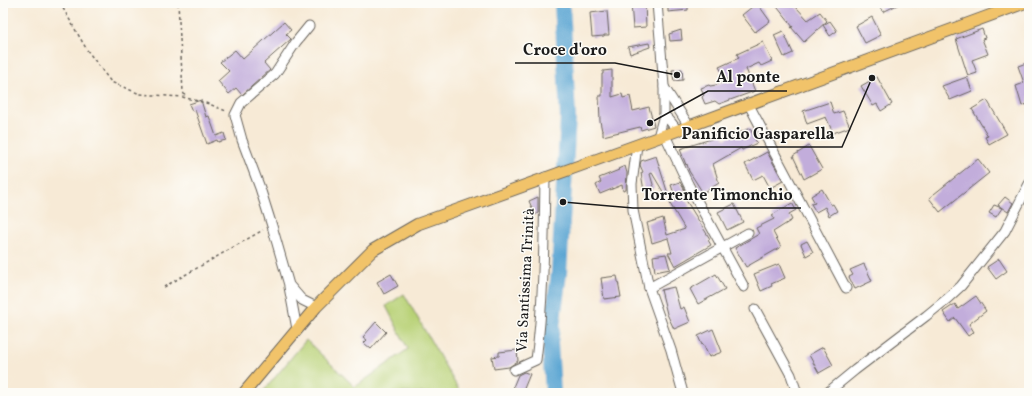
<svg xmlns="http://www.w3.org/2000/svg" width="1032" height="396" font-family="Vollkorn,serif">
	<style>
		.green { fill: #b8d176; stroke: #6a7649 }
		.lines { fill: none; stroke-linecap: round; stroke-linejoin: round }
		.river { stroke: #5ba6d3; stroke-width: 16 }
		.building { fill: #c2addb }
		.minor-casing { stroke: #69645d; stroke-width: 11 }
		.major-casing { stroke: #69645d; stroke-width: 13 }
		.path { stroke: #69645d; stroke-width: 1.5; stroke-dasharray: 3 3; stroke-linecap: butt }
		.minor { stroke: #fff; stroke-width: 9 }
		.major { stroke: #f1c36a; stroke-width: 11 }
		.labels { text-anchor: middle; stroke-width: 3; stroke-linejoin: round; paint-order: stroke }
		.street-label { font-size: 15px; fill: #1c1c1c; stroke: #fdfcf7 }
		.leader { fill: none; stroke: #1c1c1c; stroke-width: 1.5 }
		.callout-dot { fill: #1c1c1c; stroke: #fdfcf7; stroke-width: 1.5 }
		.callout-label { font-size: 16px; text-anchor: middle; font-weight: bold; fill: #1c1c1c; stroke: #fdfcf7; stroke-width: 3; stroke-linejoin: round; paint-order: stroke }
	</style>
	<rect width="100%" height="100%" fill="#fdfcf7"/>
	<filter id="ink" filterUnits="userSpaceOnUse"><feTurbulence type="fractalNoise" baseFrequency=".025" numOctaves="2"/><feDisplacementMap in="SourceGraphic" scale="8" xChannelSelector="R" yChannelSelector="G"/><feConvolveMatrix kernelMatrix="1 2 1 2 8 2 1 2 1" color-interpolation-filters="sRGB"/></filter>
	<filter id="wash" filterUnits="userSpaceOnUse"><feTurbulence type="fractalNoise" baseFrequency=".012" numOctaves="4" result="noise"/><feDisplacementMap in="SourceGraphic" scale="16" xChannelSelector="R" yChannelSelector="G"/><feGaussianBlur stdDeviation="0.9" result="paint"/><feColorMatrix in="noise" values="0 0 0 0 0 0 0 0 0 0 0 0 0 0 0 0 0 1.4 0 .05"/><feComposite in="paint" operator="in"/></filter>
	<g filter="url(#wash)">
		<rect width="100%" height="100%" fill="#f7ead6"/>
		<path class="green" d="M404 294 460 392 462 393H262L306 340 355 387 408 349 386 306Z"/>
		<g class="lines">
			<path class="river" d="M553 393 550 343 559 273 568 117 562 3"/>
		</g>
		<g id="blocks">
			<g class="building">
				<path d="M631 3H645L646 27 633 28Z"/>
				<path d="M668 3H688V10L668 12Z"/>
				<path d="M757 3 770 21 755 32 742 15Z"/>
				<path d="M774 3H801L796 7 808 20 820 12 827 21 804 42 791 27H793Z"/>
				<path d="M878 3H901L883 12Z"/>
				<path d="M607 11 609 35H604V36L592 37 590 13Z"/>
				<path d="M872 17 881 35 865 43 856 26Z"/>
				<path d="M830 21 837 31 830 36 823 25Z"/>
				<path d="M284 22 291 30 286 34 291 39 264 63 270 70 242 95 236 88 229 94 218 81 229 71 220 62 235 50 243 59Z"/>
				<path d="M982 29 985 38 982 39 988 54 972 60 977 73 968 76 956 39Z"/>
				<path d="M681 30 682 40 670 41 669 34Z"/>
				<path d="M783 31 793 53 784 57 774 35Z"/>
				<path d="M763 42 772 61 761 66 759 63 746 69 755 91 719 104 715 101 705 104 702 97 704 95 701 88 709 85 710 86 716 85 727 80 719 67 739 58 737 54Z"/>
				<path d="M649 43 650 47 630 54 628 47Z"/>
				<path d="M1029 62V103L1022 106 1016 86 1024 83 1018 66Z"/>
				<path d="M682 69 683 80 674 81 672 70Z"/>
				<path d="M612 70V97L622 94 623 98 630 96 633 111 649 107 654 126 641 130 640 127 603 136V131H602L600 121 599 96H602V74H603V71Z"/>
				<path d="M877 77 892 104 881 111 877 104 873 106 861 86Z"/>
				<path d="M967 77 972 91 950 100 942 86Z"/>
				<path d="M201 100 206 117 209 116 216 136 224 133 226 140 218 142 217 140 207 144 195 110 192 111 189 104Z"/>
				<path d="M987 100 1007 134 989 144 985 137 988 136 972 109Z"/>
				<path d="M830 102 834 114 843 111 850 127 833 133 826 117 807 124 803 111Z"/>
				<path d="M750 128 757 143 742 150 741 148 713 164 719 183 703 193 689 171 687 164 686 165 680 149 714 138 713 135 722 133 725 139Z"/>
				<path d="M809 146 822 169 804 179 793 156Z"/>
				<path d="M767 152 783 181 770 188 763 175 753 180 745 164Z"/>
				<path d="M656 156 668 194 665 195 652 173 650 174 654 188 644 191 641 173 643 172 640 165 641 161Z"/>
				<path d="M978 159 989 173 940 212 929 198Z"/>
				<path d="M625 166 627 173 626 190 623 191 622 185 600 194 596 185 601 182 599 178 619 170 618 169Z"/>
				<path d="M680 182 688 196 684 197 710 239 708 240 711 245 675 266 668 253H672L668 238 652 243 647 223 663 218 667 235 685 229 669 202 676 200 671 185Z"/>
				<path d="M822 189 831 205 833 204 837 211 829 216 825 207 816 212 811 204 815 203 811 196Z"/>
				<path d="M538 197V213L535 215 529 201Z"/>
				<path d="M1005 197 1013 203 1008 212 998 205Z"/>
				<path d="M792 203 796 210 789 214 792 220 773 232 781 247 746 267 735 248 759 234 756 228 774 219 772 215Z"/>
				<path d="M734 204 743 222 727 230 718 212Z"/>
				<path d="M994 205 1002 208 996 217 989 213Z"/>
				<path d="M807 241 813 252 806 256 801 244Z"/>
				<path d="M666 254 670 269 655 272 653 256Z"/>
				<path d="M999 259 1007 271 996 279 987 267Z"/>
				<path d="M779 264 785 278 771 284 772 286 761 291 754 274Z"/>
				<path d="M864 264 872 281 855 289 849 277 853 275 850 270Z"/>
				<path d="M391 274 398 286 384 294 377 282Z"/>
				<path d="M716 274 725 289 698 304 690 289Z"/>
				<path d="M617 276 621 297 604 299 601 278Z"/>
				<path d="M674 287 680 309 684 307 690 322 674 329 667 314 661 290Z"/>
				<path d="M976 296 986 311 969 324 974 332 968 336 955 318 950 322 943 312 955 304 958 309Z"/>
				<path d="M376 322 386 332 371 349 364 343 367 340 363 337Z"/>
				<path d="M713 329 722 352 709 357 703 344 702 345 698 336Z"/>
				<path d="M823 347 833 365 819 373 809 355Z"/>
				<path d="M517 350 518 361 509 367 494 369 492 357 499 356V352Z"/>
				<path d="M524 372 530 374 523 391 513 387 518 375Z"/>
			</g>
		</g>
	</g>
	<g filter="url(#ink)">
		<use href="#blocks" fill-opacity="0" stroke="#69645d" stroke-width="1"/>
		<g class="lines">
			<g class="minor-casing">
				<g id="minor">
					<path d="M657 3 664 86V115L658 137"/>
					<path d="M309 26 296 42 275 74 241 103 235 115 242 140 260 188 272 226 289 285 302 300 316 307"/>
					<path d="M664 87 689 126"/>
					<path d="M748 103 846 288"/>
					<path d="M664 115 670 121 677 130"/>
					<path d="M665 135 688 184 744 287"/>
					<path d="M637 145 632 184 633 210 649 288 671 350 683 393"/>
					<path d="M289 287 297 329"/>
					<path d="M649 288 748 233"/>
					<path d="M755 309 791 375 797 393"/>
					<path d="M514 370 536 360C544 300 544 238 545 177"/>
					<path d="M827 393 855 370 926 316 948 298 961 286 1005 231 1029 184"/>
				</g>
			</g>
			<g class="major-casing">
				<path id="major" d="M244 393 316 307 373 250 418 224 665 135 1024 3"/>
			</g>
			<g class="path">
				<path d="M60 3 87 50 111 82 140 94 182 97 209 104 226 111"/>
				<path d="M178 3 183 92 186 98"/>
				<path d="M164 287 263 230"/>
			</g>
			<use href="#minor" class="minor"/>
			<use href="#major" class="major"/>
		</g>
	</g>
	<g class="labels">
		<g class="street-label">
			<text transform="translate(525 280) rotate(-87)" y="5">Via Santissima Trinità</text>
		</g>
	</g>
	<path class="leader" d="M677 75L615 63H515M650 123L708 91H787M872 78L842 147H673M563 202L633 208H801"/>
	<g class="callout-dot">
		<circle cx="677" cy="75" r="4"/>
		<circle cx="650" cy="123" r="4"/>
		<circle cx="872" cy="78" r="4"/>
		<circle cx="563" cy="202" r="4"/>
	</g>
	<g class="callout-label">
		<text x="565" y="55">Croce d'oro</text>
		<text x="748" y="82">Al ponte</text>
		<text x="758" y="139">Panificio Gasparella</text>
		<text x="717" y="200">Torrente Timonchio</text>
	</g>
	<rect width="1032" height="396" fill="none" stroke="#fdfcf7" stroke-width="16"/>
</svg>
